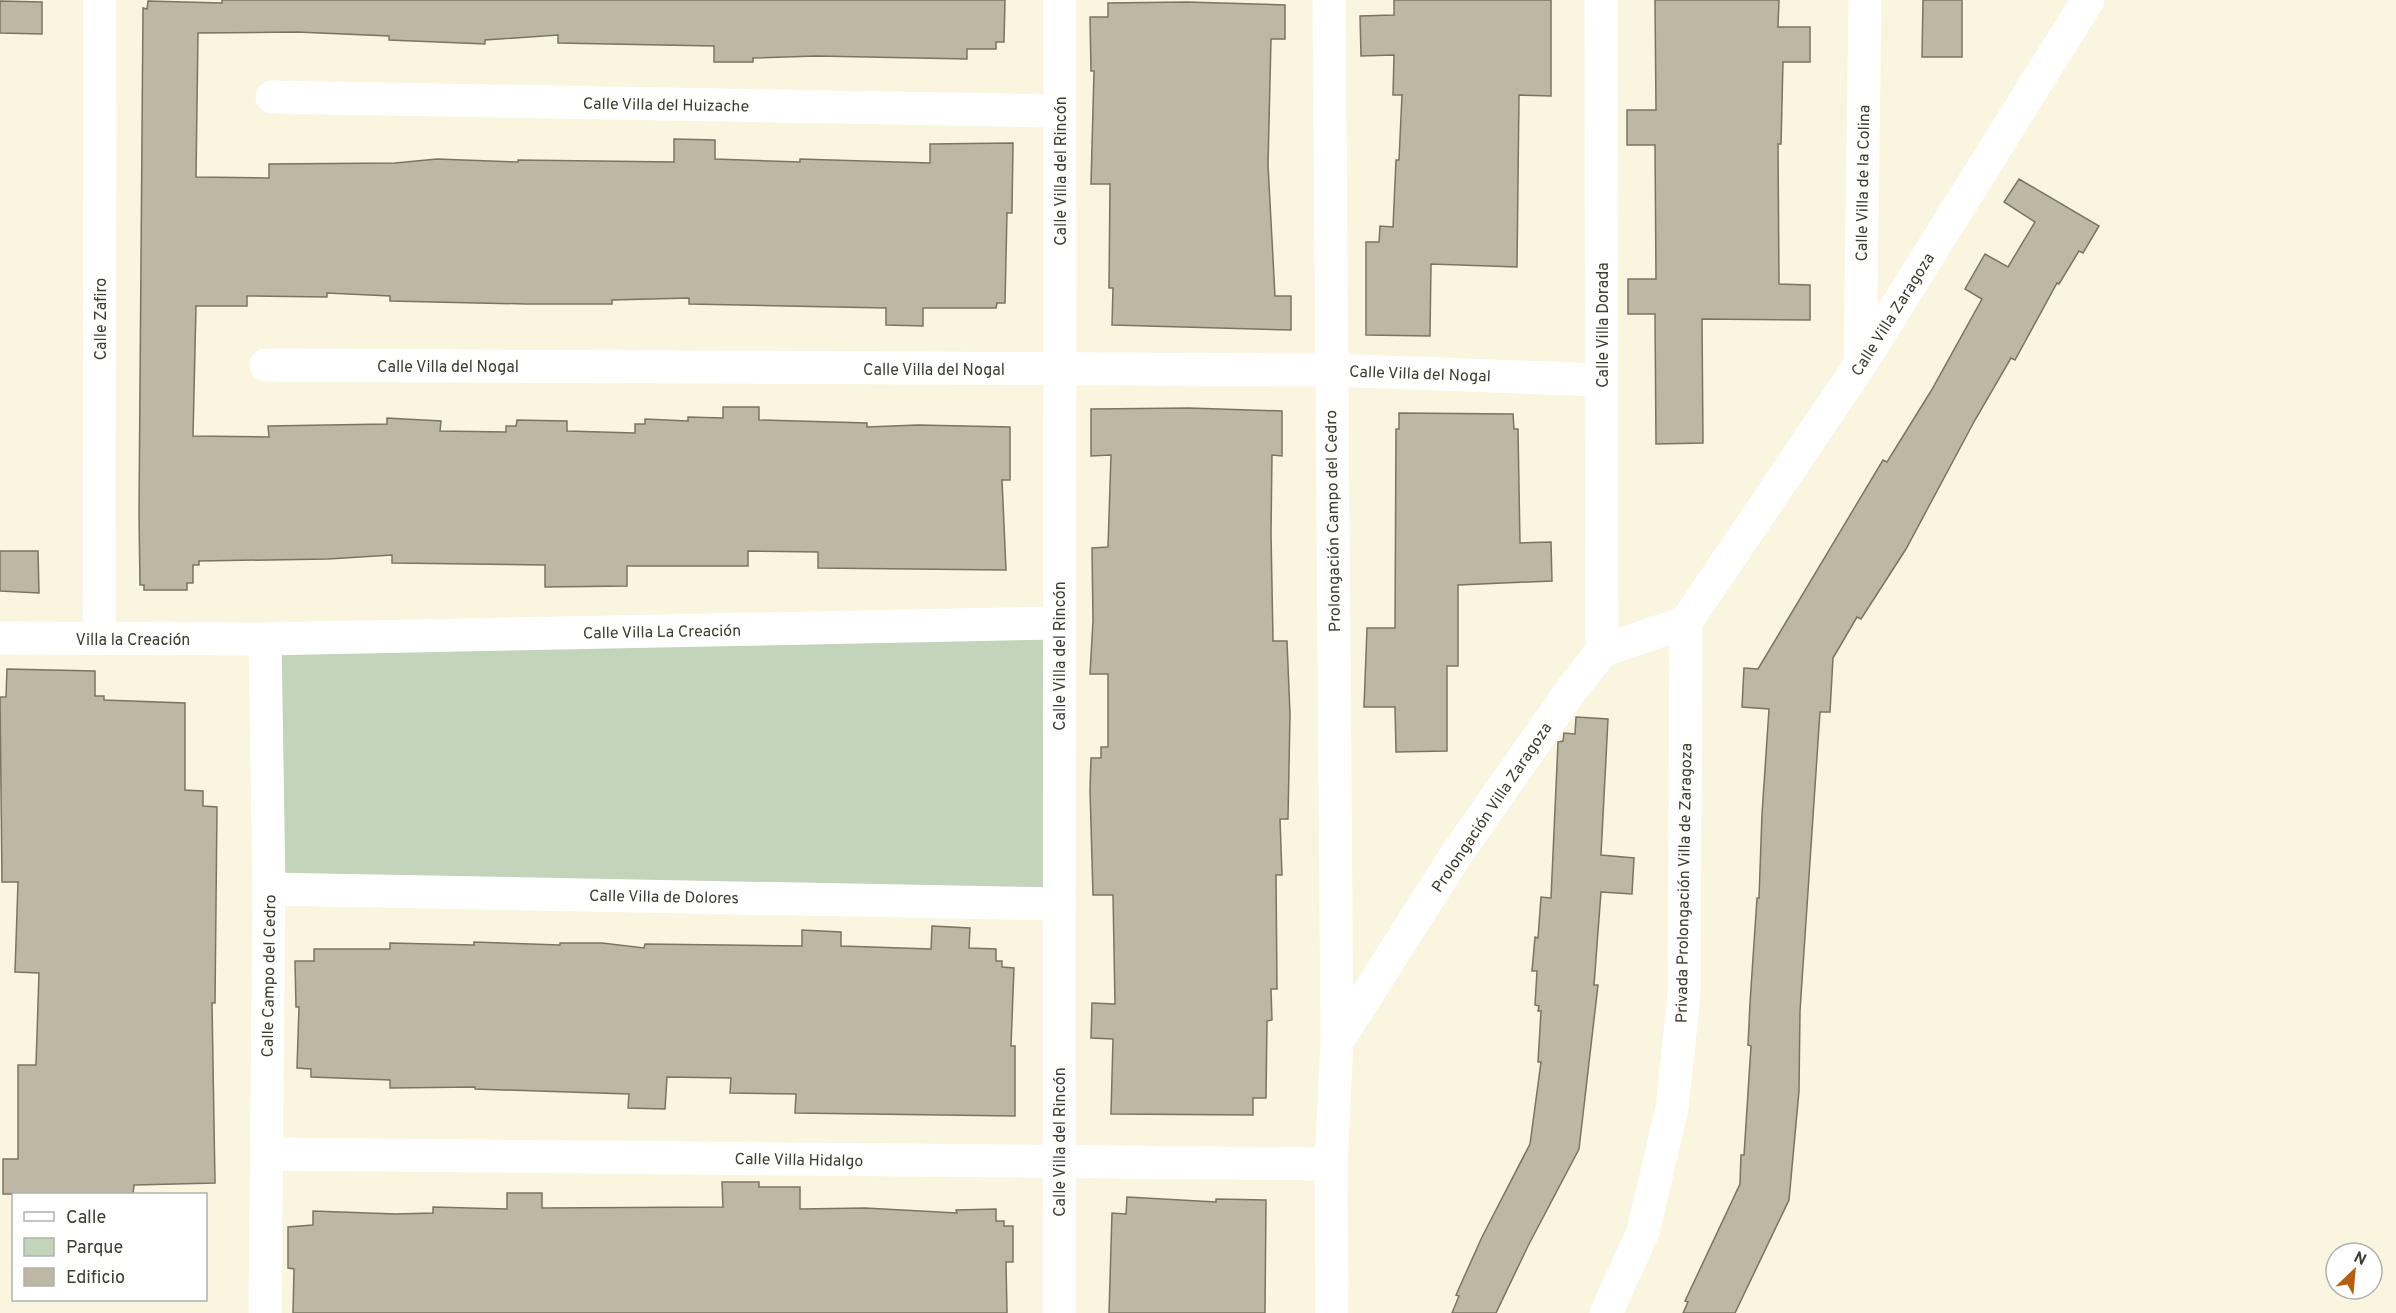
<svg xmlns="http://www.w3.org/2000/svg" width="2396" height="1313" font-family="Overpass,sans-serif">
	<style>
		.green { fill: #c2d4ba }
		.building { fill: #bdb8a3; stroke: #797561; stroke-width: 1.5 }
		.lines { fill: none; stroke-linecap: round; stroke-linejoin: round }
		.minor { stroke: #fff; stroke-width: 33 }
		.labels { text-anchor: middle; stroke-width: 5; stroke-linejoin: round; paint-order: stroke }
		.street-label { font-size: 16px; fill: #3d3b32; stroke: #fff }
	</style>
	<rect width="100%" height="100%" fill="#faf5df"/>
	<path class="green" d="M1044 638 1046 892 280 876 277 648Z"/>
	<g class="building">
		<path d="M222 0H1005L1004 42H996V49H967V59L816 56 753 58V62H714V46L558 43V35L485 40V44L389 40V36L297 32 198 33 196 177 269 178V164L395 163 437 159 518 162V160L674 162V139L715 140V159L800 162V159L930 163V144L1013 143 1012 213H1007L1005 303H997L996 308H923V326L886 325V308L689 304V298L612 300V304H527L390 301V296L327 293V297L247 296V306H196L193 436 269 437 268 426 387 424V418L441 421 440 431 506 432V426H516L517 420 567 421V431L635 433V424H645V419L688 421V417L723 418V407H759V420L867 423V427L918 425 1010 427V480H1002L1006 570 818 568V552L748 551V566H627V586L545 587V565L392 563V555L328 559 199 561V565H193V583H187V590H144V585H140L139 513 143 8 147 9 148 1 222 3Z"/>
		<path d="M1394 0H1551V96L1519 95 1517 267 1431 264 1430 336 1366 335V242H1379L1380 226 1393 227 1396 160H1399L1402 95H1393L1394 55 1361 56 1360 16 1394 15Z"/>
		<path d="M1655 0H1779L1778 27H1810V62H1783L1781 144H1778L1779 284 1810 285V320L1702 319 1703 443 1656 444 1655 314H1628V279H1656L1655 145H1627V110H1656Z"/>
		<path d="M1923 0H1962V57H1922Z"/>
		<path d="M0 1 42 2V34L0 33Z"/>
		<path d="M1187 2 1285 5V39H1271L1268 165 1275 296H1291V330L1112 325 1113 288H1109L1110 184H1091L1094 71H1091L1090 17H1108V3Z"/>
		<path d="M2019 179 2099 226 2083 253 2079 251 2059 284 2057 283 2015 360 2011 358 1975 420 1906 549 1861 619 1857 617 1833 658 1830 712H1820L1800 1011 1799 1091 1789 1200 1735 1313H1683L1688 1302 1685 1301 1740 1184 1741 1155H1744L1751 1046 1748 1045 1750 1003 1757 898H1759L1762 814 1769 709 1742 707 1744 668 1758 669 1883 460 1887 462 1931 391 1982 299 1965 289 1985 254 2008 267 2035 222 2004 202Z"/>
		<path d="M1189 408 1282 411V456L1272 455 1271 533 1273 641H1287L1290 714 1288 819H1280L1282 875H1276L1277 989H1271L1272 1020 1267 1021 1266 1098H1253V1115L1111 1114 1113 1039 1091 1038 1092 1003 1115 1004 1113 895H1093L1090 790 1091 758H1101V747H1108V674H1090L1093 621 1092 548 1108 547 1111 455 1091 456V409Z"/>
		<path d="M1399 413 1513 414 1514 429H1518L1520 543 1551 542 1552 581 1458 585V666H1447V751L1396 752 1395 707H1364L1367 628H1395L1396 429H1399Z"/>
		<path d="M0 551H38L39 593 0 591Z"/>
		<path d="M7 669 95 671V696H104V700L185 703V790L203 791V806L217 807 215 1003H212L215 1183 134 1185 133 1194H3V1159H18V1065H36L39 973 15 972 18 882H2L0 697H6Z"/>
		<path d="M1576 717 1608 719 1601 855 1634 858 1632 894 1601 892 1594 985H1598L1579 1149 1528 1246 1496 1313H1452L1459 1296 1456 1295 1482 1237 1530 1144 1541 1062H1538L1541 1011H1538L1539 1006 1535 1005 1537 971H1532L1535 937 1538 938 1541 897 1551 898 1558 742 1563 741 1564 733 1575 734Z"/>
		<path d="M932 926 970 928 969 948 996 949V961H1002V967L1014 968 1011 1046H1015V1116L795 1113 796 1094 730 1093 731 1078 667 1077 665 1109 628 1108 629 1094 475 1089V1087L390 1088V1080L311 1077V1069L297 1068 299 1007H296L295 961H314V949H390V943L474 945V942L560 945V943H602L644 948 645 944 802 946V930L841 932V946L931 949Z"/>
		<path d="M722 1182H759V1187H800V1209L865 1208 957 1213 956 1210 996 1209V1221H1004V1226H1013V1262H1006L1007 1313H293L294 1269 288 1268V1227L313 1225V1211L396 1214 433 1213V1207L507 1209V1193H542V1208L723 1207Z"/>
		<path d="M1127 1197 1216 1202V1199L1266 1200 1265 1313H1109L1112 1213 1126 1214Z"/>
	</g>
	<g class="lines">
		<g class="minor">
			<path d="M1329 0 1337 1042 1331 1164 1332 1313"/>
			<path d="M1601 0 1602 651"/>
			<path d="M272 97 1060 111"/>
			<path d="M266 365 1330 370 1602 380"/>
			<path d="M1860 365 1865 0"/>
			<path d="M1686 622 1860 365 2088 0"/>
			<path d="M0 638 265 639 1059 623"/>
			<path d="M99 639 100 0"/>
			<path d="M269 889 1059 904"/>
			<path d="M1337 1042 1456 855 1572 689 1602 651 1686 622"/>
			<path d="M267 1154 1331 1164"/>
			<path d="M265 1313 269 889 265 639"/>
			<path d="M1059 1313 1060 0"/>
			<path d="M1606 1313 1643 1232 1672 1108 1684 996 1686 622"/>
		</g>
	</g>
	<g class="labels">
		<g class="street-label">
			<text transform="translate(666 104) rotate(1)" y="6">Calle Villa del Huizache</text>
			<text transform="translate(1060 171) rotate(-90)" y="6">Calle Villa del Rincón</text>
			<text transform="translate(1862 183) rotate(-89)" y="6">Calle Villa de la Colina</text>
			<text transform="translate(1892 314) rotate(-58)" y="6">Calle Villa Zaragoza</text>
			<text transform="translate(100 319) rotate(-90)" y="6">Calle Zafiro</text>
			<text transform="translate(1602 325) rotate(-90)" y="6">Calle Villa Dorada</text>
			<text x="448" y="372">Calle Villa del Nogal</text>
			<text x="934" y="375">Calle Villa del Nogal</text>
			<text transform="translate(1420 373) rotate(2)" y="6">Calle Villa del Nogal</text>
			<text transform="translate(1332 521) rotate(-91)" y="6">Prolongación Campo del Cedro</text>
			<text transform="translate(662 631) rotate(-1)" y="6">Calle Villa La Creación</text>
			<text x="133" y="645">Villa la Creación</text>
			<text transform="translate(1059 656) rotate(-90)" y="6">Calle Villa del Rincón</text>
			<text transform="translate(1491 807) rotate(-56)" y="6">Prolongación Villa Zaragoza</text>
			<text transform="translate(1683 883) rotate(-89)" y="6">Privada Prolongación Villa de Zaragoza</text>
			<text transform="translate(664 896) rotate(1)" y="6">Calle Villa de Dolores</text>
			<text transform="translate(268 976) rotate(-89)" y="6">Calle Campo del Cedro</text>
			<text transform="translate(1059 1142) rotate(-90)" y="6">Calle Villa del Rincón</text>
			<text transform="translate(799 1159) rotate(1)" y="6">Calle Villa Hidalgo</text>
		</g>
	</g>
	<rect x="12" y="1193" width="195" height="108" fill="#ffffff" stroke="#b1b1ad" stroke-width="1.5"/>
	<rect x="24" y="1212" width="30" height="9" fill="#ffffff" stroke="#b1b1ad" stroke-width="1.5"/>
	<text x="66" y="1223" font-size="18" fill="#3d3b32">Calle</text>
	<rect x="24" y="1238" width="30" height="18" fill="#c2d4ba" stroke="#b1b1ad" stroke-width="1.5"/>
	<text x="66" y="1253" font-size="18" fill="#3d3b32">Parque</text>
	<rect x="24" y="1268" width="30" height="18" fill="#bdb8a3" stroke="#b1b1ad" stroke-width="1.5"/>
	<text x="66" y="1283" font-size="18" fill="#3d3b32">Edificio</text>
	<g transform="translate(2354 1271) rotate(26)"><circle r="28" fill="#ffffff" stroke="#b1b1ad" stroke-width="1.5"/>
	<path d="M0-4.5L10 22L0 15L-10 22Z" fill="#b95c0b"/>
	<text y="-9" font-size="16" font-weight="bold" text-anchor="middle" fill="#3d3b32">N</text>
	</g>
</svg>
